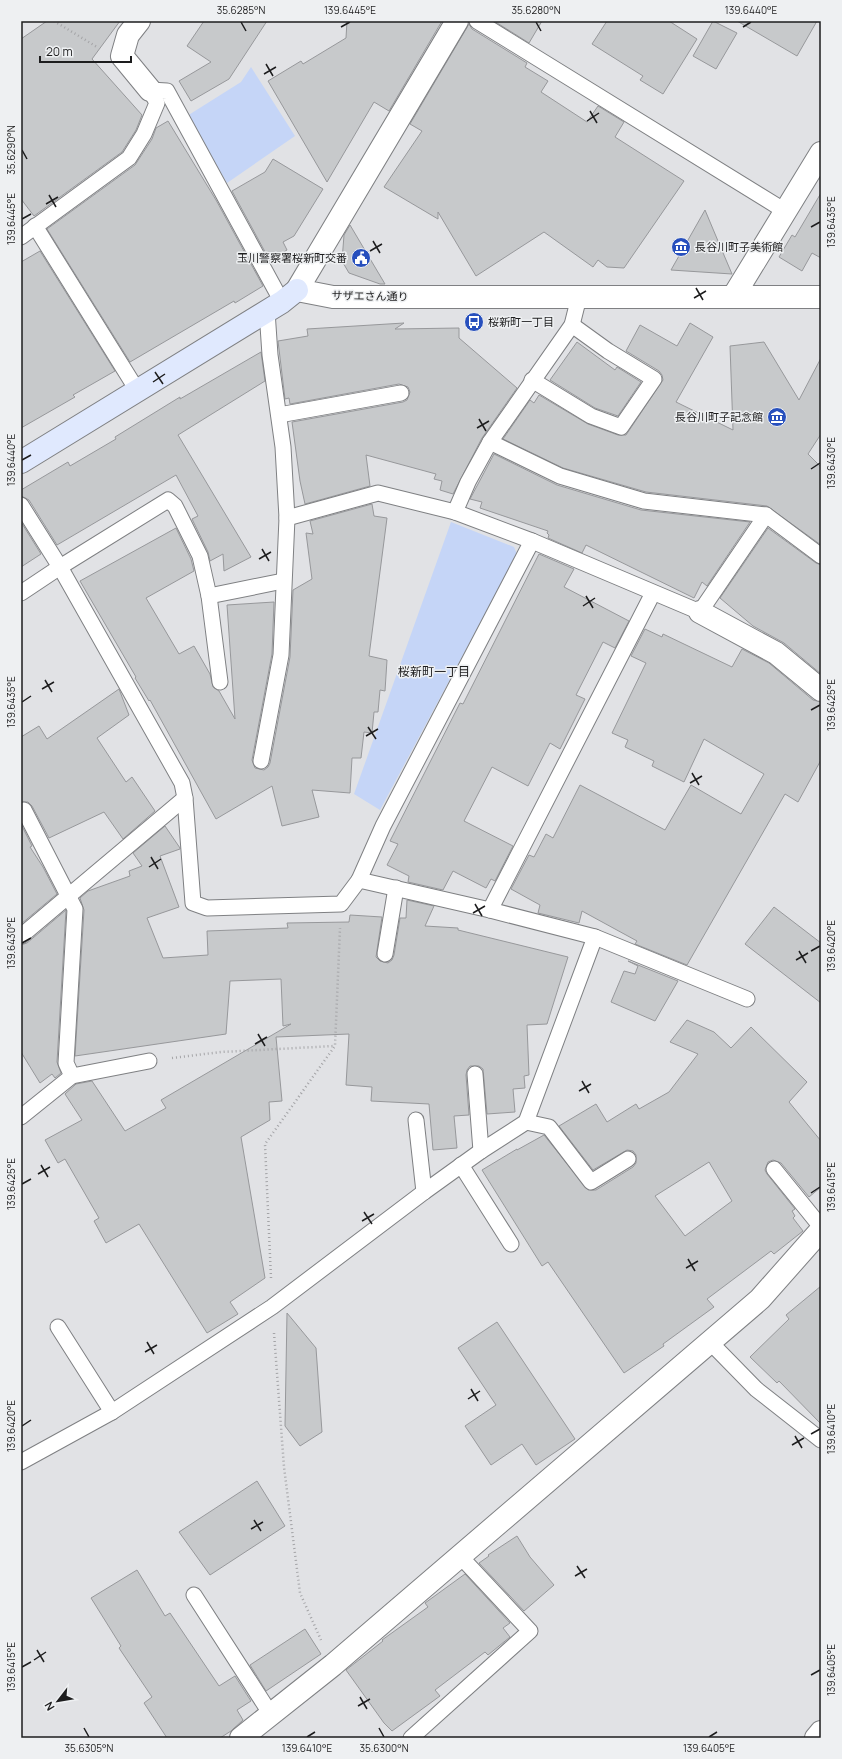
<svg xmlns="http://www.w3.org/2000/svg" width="842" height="1759" font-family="Manrope,'Noto Sans JP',sans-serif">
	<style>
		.green { fill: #c5d5f7 }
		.building { fill: #c7c9cb; stroke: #97989b; fill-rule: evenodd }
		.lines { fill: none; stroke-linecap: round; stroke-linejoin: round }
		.lane-casing { stroke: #7f8083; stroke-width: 17 }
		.street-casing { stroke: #7f8083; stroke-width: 24 }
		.secondary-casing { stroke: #7f8083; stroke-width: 24 }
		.path { stroke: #a4a4a7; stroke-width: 2.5; stroke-dasharray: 1 3; stroke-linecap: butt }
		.lane { stroke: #fff; stroke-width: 15 }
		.street { stroke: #fff; stroke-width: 22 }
		.secondary { stroke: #e0e9fe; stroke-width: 22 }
		.ticks { fill: none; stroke: #1d1d1e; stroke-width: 1.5 }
		.labels { text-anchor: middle; stroke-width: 3; stroke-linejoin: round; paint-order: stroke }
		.poi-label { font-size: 11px; fill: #1d1d1e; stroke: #eef0f2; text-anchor: start }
		.street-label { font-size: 11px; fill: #1d1d1e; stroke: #eef0f2 }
		.neighbourhood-label { font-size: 12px; fill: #1d1d1e; stroke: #eef0f2 }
		.neatline { fill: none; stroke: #1d1d1e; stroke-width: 1.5 }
		.ticks-label { font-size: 10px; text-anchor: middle; fill: #1d1d1e }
	</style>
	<rect width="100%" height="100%" fill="#e1e2e5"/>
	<g class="green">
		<path d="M251 67 295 136 227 183 187 116 241 82Z"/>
		<path d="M451 522 514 547 517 554 380 810 354 794Z"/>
	</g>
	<g class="building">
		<path d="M47 21H120L92 59 142 115 136 130 122 152 34 216 21 199V39Z"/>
		<path d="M204 21H267L229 79 191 101 179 81 211 62 187 46Z"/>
		<path d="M347 21H442L389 111 374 102 327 182 268 81 301 61 303 64 346 38Z"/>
		<path d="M494 21H542L529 43Z"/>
		<path d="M607 21H669L697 39 663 94 640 80 643 76 592 44Z"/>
		<path d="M713 21 737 33 716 69 693 56Z"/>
		<path d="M737 21H817L797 56Z"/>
		<path d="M469 24 472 29 527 63 525 67 548 81 541 92 587 122 598 106 624 122 615 137 684 181 624 268 607 267 598 260 593 267 544 232 476 276 438 212V219L384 187 422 131 410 124Z"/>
		<path d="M168 121 216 200 263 286 235 303 234 301 130 362 47 229 135 165 152 139 156 128Z"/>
		<path d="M273 159 323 189 294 236 283 242 287 250 270 261 232 191 265 172Z"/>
		<path d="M821 193V258L812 253 802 271 779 257 792 235 795 237Z"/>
		<path d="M705 210 718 241 732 274 671 270Z"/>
		<path d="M350 225 385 284H380L349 273 342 261 344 235Z"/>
		<path d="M40 251 115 371 73 395 75 397 21 428V262Z"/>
		<path d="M404 323 395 329 459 328V338L517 388 482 438 453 494 440 490 442 481 434 479 436 474 366 455 370 486 305 504 300 481 292 422 403 402 407 400 410 392 408 387 399 384 290 404 289 398 285 399 278 341 308 336 307 329Z"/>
		<path d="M690 323 713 337 676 402 733 430 730 346 764 342 799 400 821 358V434L808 454 821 467V545L767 506 646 492 563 468 503 439 530 400 534 403 539 395 588 424 618 435H626L663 380 662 375 659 371 626 351 640 325 677 346Z"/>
		<path d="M577 342 615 370 617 367 641 382 618 416 595 408 550 380Z"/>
		<path d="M261 352 265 381 178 435 251 557 224 571 223 554 210 561 208 552 192 519 198 516 176 475 57 545 29 500 21 496V490L68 462 70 466 116 439 115 437 180 397V399Z"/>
		<path d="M494 454 557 485 641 510 750 522 707 586 702 582 694 598 586 545 582 553 548 538 549 535 547 533 548 531 480 508 482 502 470 499Z"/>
		<path d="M372 504 374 516 387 518 369 656 387 660 385 691 380 690 378 712H374L372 733 364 732 361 758H352L350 793 312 790 319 817 282 826 272 786 216 819 150 700 149 701 135 678 136 677 80 581 176 528 191 559 194 571 146 598 179 654 194 646 210 674 213 687 219 691 235 719 227 605 274 602 272 654 252 760 255 768 264 770 268 767 270 763 290 657 293 590 312 579 306 533 313 534 310 521Z"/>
		<path d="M21 522 41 554 21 567Z"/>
		<path d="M768 528 816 563 821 565V674L784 643 753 626 720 598Z"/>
		<path d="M539 554 574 569 564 587 629 621 615 648 603 642 576 695 585 699 560 749 550 743 528 786 492 767 464 821 513 846 495 881 491 879 486 888 453 871 443 890 408 882 409 876 387 865 398 844 390 841 460 703 463 704Z"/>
		<path d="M645 629 662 637 663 634 732 667 742 649 769 663 813 700 821 702V760L798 802 785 794 687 965 635 944 637 941 582 911 579 923 538 913 540 905 511 889 529 855 534 857 546 834 553 838 580 785 665 830 691 785 741 814 764 774 704 739 684 782 652 766 654 761 625 747 628 740 612 733 646 663 631 656Z"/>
		<path d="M119 689 129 715 97 738 126 782 132 777 155 811 123 839 104 812 49 838 32 806 28 802H21V737L39 726 47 739Z"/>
		<path d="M21 824 32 846 30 847 43 867 57 894 21 924Z"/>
		<path d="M165 826 180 848V849L160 856 179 907 147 918 163 958 208 955 207 931 288 928 287 923 349 922 350 915 382 917 376 957 380 961 388 963 392 960 394 955 400 918H406L407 900 434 906 425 926 458 928V930L568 957 547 1024 527 1025 529 1075 524 1076 525 1088 513 1089 515 1112 487 1114 483 1069 479 1066H470L467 1070 466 1075 469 1115 454 1116 457 1148 433 1150 429 1104 371 1101 372 1087 346 1085 349 1034 276 1037 282 1101 269 1102 270 1120 241 1137 265 1278 230 1302 238 1314 207 1333 139 1224 106 1243 94 1221 99 1218 65 1159 58 1163 45 1140 82 1120 65 1094 76 1084 92 1081 125 1131 166 1108 161 1100 291 1024 283 1026 281 979 230 981 226 1034 75 1056 84 910 80 898 88 891 130 876 129 871 142 866 133 853Z"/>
		<path d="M774 907 821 943V1003L745 944Z"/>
		<path d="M66 910 57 1062 61 1073 55 1078 52 1074 40 1083 21 1052V945L27 943Z"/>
		<path d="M628 961 678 981 655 1021 611 1002 624 971 635 974 638 966Z"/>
		<path d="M687 1020 714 1032 731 1048 751 1027 807 1082 789 1102 821 1141V1187L809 1197 781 1163 773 1160 768 1162 765 1170 767 1174 795 1209 792 1211 795 1216 793 1218 803 1231 774 1254 771 1251 707 1299 714 1307 663 1344 664 1346 624 1373 548 1262 542 1266 482 1170 517 1149V1150L544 1135 588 1190H596L633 1167 636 1163V1155L633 1151 627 1150 593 1170 559 1126 596 1104 607 1122 636 1104 639 1109 669 1092 698 1054 670 1042ZM709 1162 732 1201 685 1236 655 1196Z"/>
		<path d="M821 1286V1424L779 1381 777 1383 750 1357 789 1319 786 1315Z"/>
		<path d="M287 1313 316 1348 322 1432 300 1446 285 1426Z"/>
		<path d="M497 1322 575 1439 536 1465 522 1444 491 1465 465 1426 496 1405 458 1348Z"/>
		<path d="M257 1481 285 1526 210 1575 179 1532Z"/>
		<path d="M517 1536 530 1557 554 1585 524 1611 479 1563 489 1556 488 1555Z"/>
		<path d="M137 1570 165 1616 170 1613 219 1686 235 1676 251 1701 237 1710 243 1720 231 1731 220 1738H167L144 1703 152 1697 119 1648 121 1646 91 1598Z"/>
		<path d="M465 1574 510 1623 503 1628 510 1637 488 1655 485 1652 435 1690 440 1696 392 1731 384 1723 346 1670 383 1641 382 1640 428 1607 425 1603Z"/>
		<path d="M305 1629 321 1654 266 1691 250 1665Z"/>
	</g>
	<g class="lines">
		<g class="lane-casing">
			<g id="lane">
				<path d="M477 21 785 211"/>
				<path d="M150 90 167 91 282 302"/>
				<path d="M35 226 137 390"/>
				<path d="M21 237 129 158 144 134 157 103 150 90"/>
				<path d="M532 380 591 416 621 427 654 379 608 351 572 325"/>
				<path d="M279 415 401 393"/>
				<path d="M490 442 560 476 644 501 766 515 821 556"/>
				<path d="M21 505 60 567 182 783 185 798 193 903 207 908 341 904 359 880 490 910 595 937 747 999"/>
				<path d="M455 512 468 482 490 442 572 325 579 297"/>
				<path d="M287 518 378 493 455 512 532 541 700 612 766 515"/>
				<path d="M21 593 60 567 168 500 175 506 200 556 209 596 220 682"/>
				<path d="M209 596 283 581"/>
				<path d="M261 761 281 655 287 518 283 447 270 355 267 311"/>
				<path d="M21 812 24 810 75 909 66 1063 72 1076"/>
				<path d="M359 880 383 826 532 541"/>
				<path d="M490 910 653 593"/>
				<path d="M21 936 185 798"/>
				<path d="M385 954 396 888"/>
				<path d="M475 1074 481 1151"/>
				<path d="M21 1117 72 1076 149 1061"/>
				<path d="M416 1120 424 1192"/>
				<path d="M526 1122 549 1127 591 1182 628 1159"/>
				<path d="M461 1165 511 1244"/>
				<path d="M774 1169 821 1227"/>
				<path d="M58 1327 112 1412"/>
				<path d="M710 1342 756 1389 821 1440"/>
				<path d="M21 1462 112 1412 272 1307 424 1192 481 1151 526 1122 595 937"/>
				<path d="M194 1595 270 1713"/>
				<path d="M411 1738 530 1631 460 1556"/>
			</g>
		</g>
		<g class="street-casing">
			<g id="street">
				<path d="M139 21 128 35 122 56 150 90"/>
				<path d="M457 21 297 290 333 297H821"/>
				<path d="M733 297 821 153"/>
				<path d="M700 612 776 653 821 690"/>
				<path d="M241 1738 333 1665 760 1299 821 1230"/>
				<path d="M816 1738 821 1732"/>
			</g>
		</g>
		<g class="secondary-casing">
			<path id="secondary" d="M21 462 282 302 297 290"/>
		</g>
		<g class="path">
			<path d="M54 21 97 47"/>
			<path d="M172 1058 221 1052 334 1046"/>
			<path d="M271 1278 265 1144 335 1046 340 928"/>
			<path d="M274 1333 284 1467 300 1593 321 1640"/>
		</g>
		<use href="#lane" class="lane"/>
		<use href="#street" class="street"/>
		<use href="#secondary" class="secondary"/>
	</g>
	<path class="ticks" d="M241 22 246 31M536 22 541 31M341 27 350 22M743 27 751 22M266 64 273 76M264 74 276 67M590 111 597 123M587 121 599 113M22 150 27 159M49 195 56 207M46 204 58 197M22 219 31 214M811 227 820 222M373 241 380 253M370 251 382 244M696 288 703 300M694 298 706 291M155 372 163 384M153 382 165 374M479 419 486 431M477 428 489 421M22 460 31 455M811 469 820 463M262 549 269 561M259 559 271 552M586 596 593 608M583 606 595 598M45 680 52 692M42 689 54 682M22 702 31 696M811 710 820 705M368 727 376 739M366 736 378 729M692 773 699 785M690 783 702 776M151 857 158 869M149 867 161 859M475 904 482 916M473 913 485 906M22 943 31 938M799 951 806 963M811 951 820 946M796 960 808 953M258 1034 265 1046M255 1044 267 1037M582 1081 589 1093M579 1091 591 1084M41 1165 48 1177M38 1174 50 1167M22 1184 31 1179M811 1193 820 1187M364 1212 372 1224M362 1221 374 1214M688 1259 695 1271M686 1268 698 1261M147 1342 154 1354M145 1352 157 1345M471 1389 478 1401M468 1399 480 1391M22 1426 31 1420M811 1434 820 1429M795 1436 802 1448M792 1445 804 1438M254 1520 261 1531M251 1529 263 1522M577 1566 585 1578M575 1576 587 1569M37 1650 44 1662M34 1660 46 1652M22 1667 31 1662M811 1675 820 1670M360 1697 367 1709M358 1706 370 1699M84 1728 89 1737M379 1728 384 1737M307 1737 315 1732M709 1737 717 1732"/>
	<defs>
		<g id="museum-disc" transform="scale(1)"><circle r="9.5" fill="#274fbd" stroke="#eef0f2"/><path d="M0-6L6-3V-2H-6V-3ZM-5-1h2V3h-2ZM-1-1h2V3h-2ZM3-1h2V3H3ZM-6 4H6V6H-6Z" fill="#fff"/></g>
		<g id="civic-disc" transform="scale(1)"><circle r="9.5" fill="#274fbd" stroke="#eef0f2"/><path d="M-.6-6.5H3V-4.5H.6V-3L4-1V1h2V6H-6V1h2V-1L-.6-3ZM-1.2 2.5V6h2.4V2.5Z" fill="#fff"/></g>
		<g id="bus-disc" transform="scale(1)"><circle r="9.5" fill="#274fbd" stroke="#eef0f2"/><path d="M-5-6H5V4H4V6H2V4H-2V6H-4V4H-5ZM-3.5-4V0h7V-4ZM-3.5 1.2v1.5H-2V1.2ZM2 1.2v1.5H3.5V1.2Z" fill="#fff"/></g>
	</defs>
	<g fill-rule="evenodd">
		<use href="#museum-disc" x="681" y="247"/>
		<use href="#civic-disc" x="361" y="258"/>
		<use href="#bus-disc" x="474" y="322"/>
		<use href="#museum-disc" x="777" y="417"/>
	</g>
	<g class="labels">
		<g class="poi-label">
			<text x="695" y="251">長谷川町子美術館</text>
			<text x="347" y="262" text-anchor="end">玉川警察署桜新町交番</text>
			<text x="488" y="326">桜新町一丁目</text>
			<text x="763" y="421" text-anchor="end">長谷川町子記念館</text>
		</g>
		<g class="street-label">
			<text transform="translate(370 296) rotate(1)" y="4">サザエさん通り</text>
		</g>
		<g class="neighbourhood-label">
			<text x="434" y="676">桜新町一丁目</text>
		</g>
	</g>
	<rect width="842" height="1759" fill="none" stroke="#eef0f2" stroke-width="44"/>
	<g transform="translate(58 1701) rotate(239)" stroke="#eef0f2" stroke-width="3" paint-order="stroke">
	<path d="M0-3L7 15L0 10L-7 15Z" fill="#1d1d1e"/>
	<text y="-6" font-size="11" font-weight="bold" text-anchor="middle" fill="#1d1d1e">N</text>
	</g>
	<path d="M40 56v6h91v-6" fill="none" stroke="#1d1d1e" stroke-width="2"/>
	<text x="46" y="56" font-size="12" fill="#1d1d1e" stroke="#eef0f2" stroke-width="3" paint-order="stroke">20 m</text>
	<rect x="22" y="22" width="798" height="1715" class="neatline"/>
	<g class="ticks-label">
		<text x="241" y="14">35.6285°N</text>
		<text x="350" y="14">139.6445°E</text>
		<text x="536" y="14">35.6280°N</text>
		<text x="751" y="14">139.6440°E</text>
		<text transform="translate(11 150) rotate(-90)" y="4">35.6290°N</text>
		<text transform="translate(11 219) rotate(-90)" y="4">139.6445°E</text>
		<text transform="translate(831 222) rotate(-90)" y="4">139.6435°E</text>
		<text transform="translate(11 460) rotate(-90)" y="4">139.6440°E</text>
		<text transform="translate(831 463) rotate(-90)" y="4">139.6430°E</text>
		<text transform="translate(11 702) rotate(-90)" y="4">139.6435°E</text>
		<text transform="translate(831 705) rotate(-90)" y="4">139.6425°E</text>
		<text transform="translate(11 943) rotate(-90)" y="4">139.6430°E</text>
		<text transform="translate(831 946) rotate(-90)" y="4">139.6420°E</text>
		<text transform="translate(11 1184) rotate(-90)" y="4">139.6425°E</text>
		<text transform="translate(831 1187) rotate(-90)" y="4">139.6415°E</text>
		<text transform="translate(11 1426) rotate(-90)" y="4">139.6420°E</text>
		<text transform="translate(831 1429) rotate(-90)" y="4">139.6410°E</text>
		<text transform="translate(11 1667) rotate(-90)" y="4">139.6415°E</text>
		<text transform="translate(831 1670) rotate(-90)" y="4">139.6405°E</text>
		<text x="89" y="1752">35.6305°N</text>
		<text x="307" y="1752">139.6410°E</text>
		<text x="384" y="1752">35.6300°N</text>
		<text x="709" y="1752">139.6405°E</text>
	</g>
</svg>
